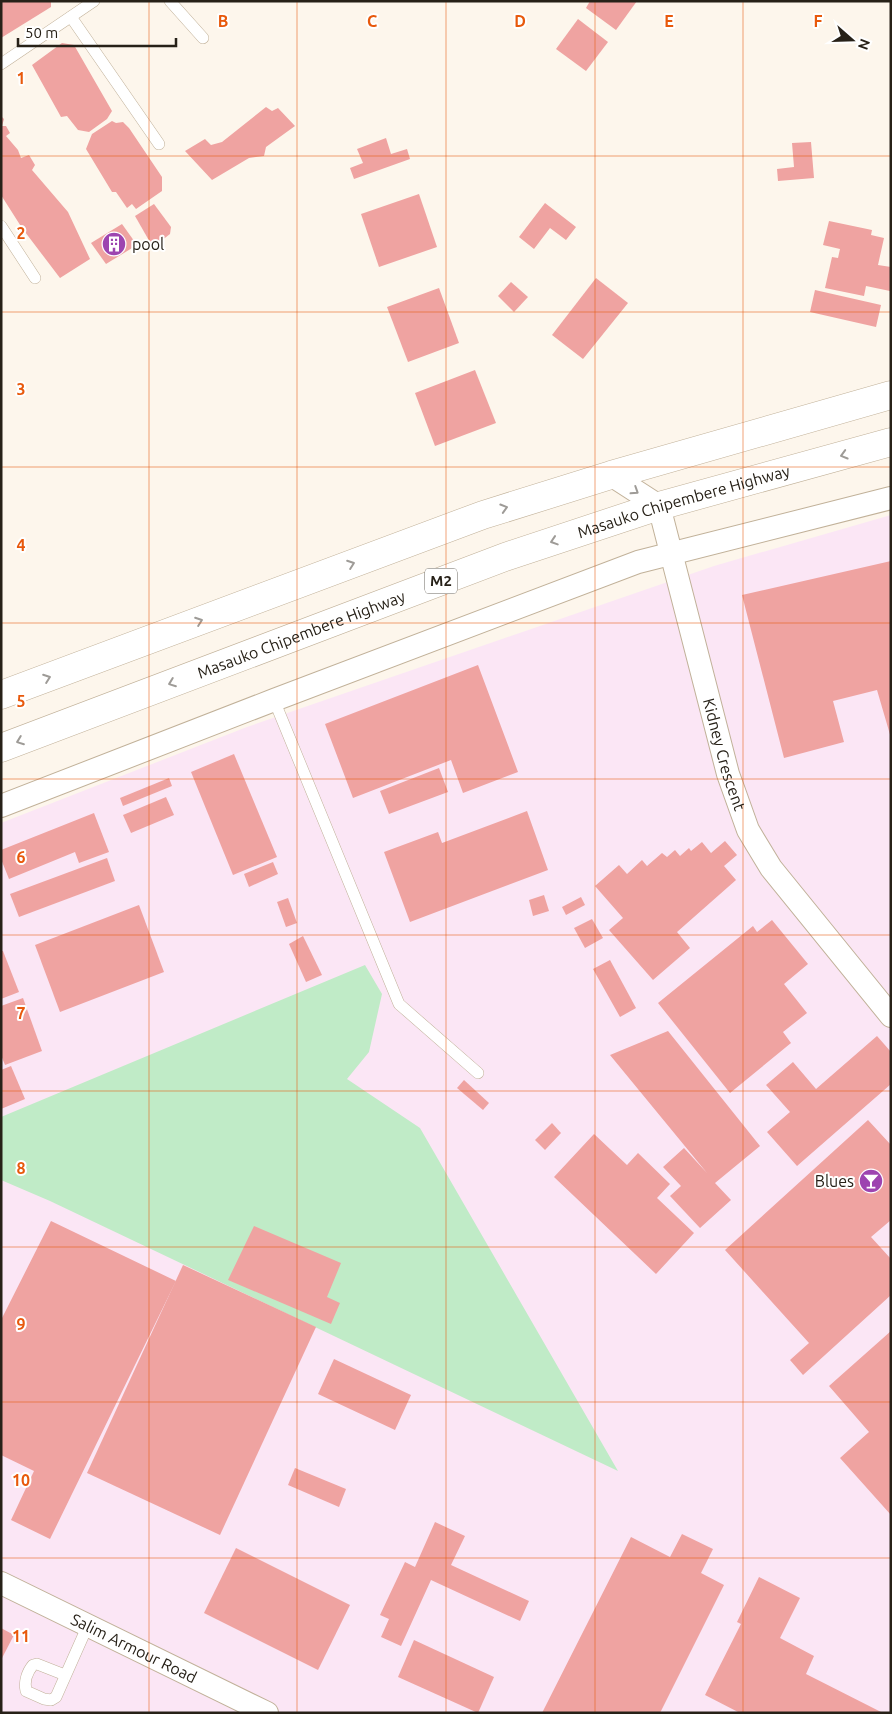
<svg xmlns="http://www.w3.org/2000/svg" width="892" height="1714" font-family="Ubuntu,sans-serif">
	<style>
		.industrial { fill: #fbe6f5 }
		.green { fill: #c0ebc7 }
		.building { fill: #efa3a1 }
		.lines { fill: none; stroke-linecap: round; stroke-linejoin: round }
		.service-casing { stroke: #c1b199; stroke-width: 12 }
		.minor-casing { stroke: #c1b199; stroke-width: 24 }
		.trunk-casing { stroke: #c1b199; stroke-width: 29 }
		.service { stroke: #fff; stroke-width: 11 }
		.minor { stroke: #fff; stroke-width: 22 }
		.trunk { stroke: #fff; stroke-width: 28 }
		.oneway { stroke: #9e9b97 }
		.grid { fill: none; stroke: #e8590c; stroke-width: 1; stroke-opacity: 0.55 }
		.labels { text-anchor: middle; stroke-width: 4; stroke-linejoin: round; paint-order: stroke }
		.shield { fill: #fff; stroke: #68645d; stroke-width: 1 }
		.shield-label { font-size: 15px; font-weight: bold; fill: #272118 }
		.poi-label { font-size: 16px; fill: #272118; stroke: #fff; text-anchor: start }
		.street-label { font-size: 16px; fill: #272118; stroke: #fff }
		.grid-label { font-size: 16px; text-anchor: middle; font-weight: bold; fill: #e8590c; stroke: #fff; stroke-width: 4; stroke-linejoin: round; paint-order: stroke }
	</style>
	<rect width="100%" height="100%" fill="#fdf6ec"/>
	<path class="industrial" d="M891 515V1713H1V823L247 727 714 566Z"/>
	<path class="green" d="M365 965 382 994 369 1052 347 1079 420 1128 618 1471 50 1201 1 1180V1117Z"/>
	<g class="building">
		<path d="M1 1H51V7L1 38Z"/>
		<path d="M590 1H637L616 30 586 8Z"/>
		<path d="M578 19 608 42 586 71 556 49Z"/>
		<path d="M62 43 74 45 112 111 107 119 89 132 78 130 67 116 61 117 32 65Z"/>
		<path d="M266 107 272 111 278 108 295 126 266 147 264 156 249 158 212 180 185 151 205 139 211 145 222 142Z"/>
		<path d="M1 116 4 119 2 126H6L10 133 6 136 18 150 21 158 29 155 35 165 32 170 68 212 90 259 60 278 22 228 1 195Z"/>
		<path d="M112 121 116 123 123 122 129 128 162 177V191L136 209 132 204 127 208 116 192H112L86 149 92 134Z"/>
		<path d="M386 138 391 154 407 149 410 159 354 179 350 168 363 163 357 149Z"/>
		<path d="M811 142 814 178 778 181 777 169 794 167 792 143Z"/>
		<path d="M419 194 437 247 379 267 361 214Z"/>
		<path d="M545 203 576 227 566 240 550 228 534 249 519 237Z"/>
		<path d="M154 204 171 227 170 234 157 244H151L135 216Z"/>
		<path d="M829 221 872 230 871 235 884 238 878 265 891 267 890 291 866 286 864 296 825 288 832 257 838 258 840 249 823 245Z"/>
		<path d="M122 224 137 245 106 264 91 243Z"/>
		<path d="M596 278 628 303 583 359 552 335Z"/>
		<path d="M511 282 528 297 514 312 498 296Z"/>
		<path d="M439 288 459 343 408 362 387 307Z"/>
		<path d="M815 290 881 305 876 327 810 312Z"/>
		<path d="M475 370 496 423 435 446 415 393Z"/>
		<path d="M891 561V738L877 690 833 701 844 742 784 758 742 595Z"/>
		<path d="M478 665 518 772 463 793 451 760 353 798 325 724Z"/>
		<path d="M234 754 277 857 233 875 191 772Z"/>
		<path d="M439 768 448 792 389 814 380 791Z"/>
		<path d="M169 778 172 786 123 806 120 798Z"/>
		<path d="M166 797 174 815 131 833 123 815Z"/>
		<path d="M527 811 548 870 410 922 384 852 438 832 442 843Z"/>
		<path d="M94 813 109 852 79 863 75 852 9 879 1 859V850Z"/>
		<path d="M725 841 737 855 724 866 736 880 677 932 690 948 653 980 609 930 623 918 595 886 619 865 627 874 642 860 647 866 662 853 667 857 675 850 680 856 689 848 691 851 702 842 711 853Z"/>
		<path d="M107 858 115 881 19 917 10 894Z"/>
		<path d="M273 862 278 874 249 887 244 874Z"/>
		<path d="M544 895 549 911 533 916 529 900Z"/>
		<path d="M581 897 585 905 566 915 562 907Z"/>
		<path d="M288 898 297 923 286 927 277 902Z"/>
		<path d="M139 905 164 972 60 1012 35 945Z"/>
		<path d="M592 919 603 938 585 948 574 928Z"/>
		<path d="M772 920 808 964 784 984 807 1013 783 1032 791 1043 730 1093 658 1003 753 926 757 932Z"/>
		<path d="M303 936 322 975 306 982 289 944Z"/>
		<path d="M1 951H3L19 992 1 999Z"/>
		<path d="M610 960 636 1008 620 1017 593 969Z"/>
		<path d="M23 998 42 1051 5 1065 1 1055V1006Z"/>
		<path d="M668 1031 760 1146 715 1183 731 1200 700 1228 670 1196 681 1186 663 1167 684 1148 707 1173 610 1055Z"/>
		<path d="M877 1036 891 1052V1084L797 1166 767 1132 790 1112 766 1085 793 1062 816 1089Z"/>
		<path d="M11 1066 25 1099 1 1109V1070Z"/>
		<path d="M464 1080 489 1103 483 1110 457 1088Z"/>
		<path d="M868 1120 891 1145V1220L871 1237 891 1259V1295L803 1375 790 1360 809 1343 725 1250Z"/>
		<path d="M552 1123 561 1133 545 1150 535 1140Z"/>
		<path d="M594 1134 627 1165 638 1153 670 1184 657 1198 694 1233 656 1274 554 1177Z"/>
		<path d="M51 1221 176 1281 50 1539 11 1520 34 1471 1 1455V1320Z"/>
		<path d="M254 1226 341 1263 327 1297 340 1303 331 1324 228 1280Z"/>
		<path d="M183 1265 316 1327 220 1535 87 1473Z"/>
		<path d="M891 1331V1515L840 1458 869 1432 829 1386Z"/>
		<path d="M334 1359 411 1395 395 1430 318 1394Z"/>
		<path d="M295 1468 346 1489 339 1507 288 1485Z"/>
		<path d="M435 1522 465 1536 451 1565 529 1601 520 1621 431 1580 401 1646 381 1637 389 1619 380 1615 405 1562 415 1567Z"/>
		<path d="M682 1534 713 1549 701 1573 724 1585 660 1713H542L631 1537 670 1557Z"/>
		<path d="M236 1548 350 1605 318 1670 204 1613Z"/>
		<path d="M759 1577 800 1598 780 1638 814 1656 806 1674 883 1713H740L705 1695 741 1624 737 1622Z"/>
		<path d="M1 1628 14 1635 1 1660Z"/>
		<path d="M414 1640 494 1677 478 1713 398 1677Z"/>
	</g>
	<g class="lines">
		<g class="service-casing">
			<g id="service">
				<path d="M170 1 203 38"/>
				<path d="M71 17 159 144"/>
				<path d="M1 64 94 1"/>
				<path d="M1 226 35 278"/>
				<path d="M274 700 399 1004 478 1073"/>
				<path d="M65 1675 37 1664 33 1665C27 1672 24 1682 26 1691L44 1699 51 1700 56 1697 88 1625"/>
			</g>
		</g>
		<g class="minor-casing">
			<g id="minor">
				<path id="s1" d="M611 475 659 506 728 774 748 830 771 868 891 1016"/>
				<path d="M1 806 274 700 638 562 891 498"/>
				<path id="s2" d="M1 1583 267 1713"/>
			</g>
		</g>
		<g class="trunk-casing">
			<g id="trunk">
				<path d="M1 695 483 515 611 475 891 395"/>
				<path id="s3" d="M1 748 505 557 659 506 891 442"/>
			</g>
		</g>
		<use href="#service" class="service"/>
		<use href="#minor" class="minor"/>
		<use href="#trunk" class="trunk"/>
	</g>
	<defs><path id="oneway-chevron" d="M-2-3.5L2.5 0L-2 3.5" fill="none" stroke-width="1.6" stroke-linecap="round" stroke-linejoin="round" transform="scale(1.25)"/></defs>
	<g class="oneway">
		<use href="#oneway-chevron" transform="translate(844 455) rotate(164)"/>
		<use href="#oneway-chevron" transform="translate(635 491) rotate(33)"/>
		<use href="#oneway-chevron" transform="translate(504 508) rotate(-17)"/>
		<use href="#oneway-chevron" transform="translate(554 541) rotate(162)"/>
		<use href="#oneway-chevron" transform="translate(351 564) rotate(-20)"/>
		<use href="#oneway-chevron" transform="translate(199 621) rotate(-20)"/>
		<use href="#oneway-chevron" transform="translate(47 678) rotate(-20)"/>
		<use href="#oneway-chevron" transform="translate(172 683) rotate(159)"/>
		<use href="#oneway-chevron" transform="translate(20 741) rotate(159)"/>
	</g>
	<path class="grid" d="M149 1V1713M297 1V1713M446 1V1713M595 1V1713M743 1V1713M1 156H891M1 312H891M1 467H891M1 623H891M1 779H891M1 935H891M1 1091H891M1 1247H891M1 1402H891M1 1558H891"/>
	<defs>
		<g id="building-disc" transform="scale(1.25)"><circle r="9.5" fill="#9d44b0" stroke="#fff"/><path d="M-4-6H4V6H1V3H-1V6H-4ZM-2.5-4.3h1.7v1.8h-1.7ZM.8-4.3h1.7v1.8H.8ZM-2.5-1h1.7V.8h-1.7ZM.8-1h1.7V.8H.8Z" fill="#fff"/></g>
		<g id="bar-disc" transform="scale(1.25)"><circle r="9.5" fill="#9d44b0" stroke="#fff"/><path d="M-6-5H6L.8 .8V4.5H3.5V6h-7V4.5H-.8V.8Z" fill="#fff"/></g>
	</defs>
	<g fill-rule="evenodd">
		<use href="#building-disc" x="114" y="244"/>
		<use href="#bar-disc" x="871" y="1181"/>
	</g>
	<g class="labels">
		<rect class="shield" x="425" y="568.5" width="32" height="25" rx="4"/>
		<g class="shield-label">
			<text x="441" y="586">M2</text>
		</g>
		<g class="poi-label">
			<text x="132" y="250">pool</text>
			<text x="854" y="1187" text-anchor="end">Blues</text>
		</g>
		<g class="street-label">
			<text dy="6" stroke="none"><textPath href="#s3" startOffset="726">Masauko Chipembere Highway</textPath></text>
			<text dy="6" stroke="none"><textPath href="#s3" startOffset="321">Masauko Chipembere Highway</textPath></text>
			<text dy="6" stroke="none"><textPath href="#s1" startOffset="314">Kidney Crescent</textPath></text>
			<text dy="6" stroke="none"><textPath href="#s2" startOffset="148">Salim Armour Road</textPath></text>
		</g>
	</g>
	<g class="grid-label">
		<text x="223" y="27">B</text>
		<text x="372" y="27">C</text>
		<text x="520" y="27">D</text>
		<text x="669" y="27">E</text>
		<text x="818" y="27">F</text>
		<text x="21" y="84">1</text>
		<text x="21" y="239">2</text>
		<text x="21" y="395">3</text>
		<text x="21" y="551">4</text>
		<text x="21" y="707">5</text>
		<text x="21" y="863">6</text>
		<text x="21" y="1019">7</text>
		<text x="21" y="1174">8</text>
		<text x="21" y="1330">9</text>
		<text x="21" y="1486">10</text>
		<text x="21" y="1642">11</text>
	</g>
	<rect width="892" height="1714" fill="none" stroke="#272118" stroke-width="5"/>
	<g transform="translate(852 40) rotate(110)" stroke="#ffffff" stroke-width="4" paint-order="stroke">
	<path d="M0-4L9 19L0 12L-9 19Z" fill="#272118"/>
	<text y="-8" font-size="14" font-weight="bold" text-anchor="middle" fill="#272118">N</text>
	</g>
	<path d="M18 38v8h158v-8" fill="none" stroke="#272118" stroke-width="2.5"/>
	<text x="25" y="38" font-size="15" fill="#272118" stroke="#ffffff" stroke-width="4" paint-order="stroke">50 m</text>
</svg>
